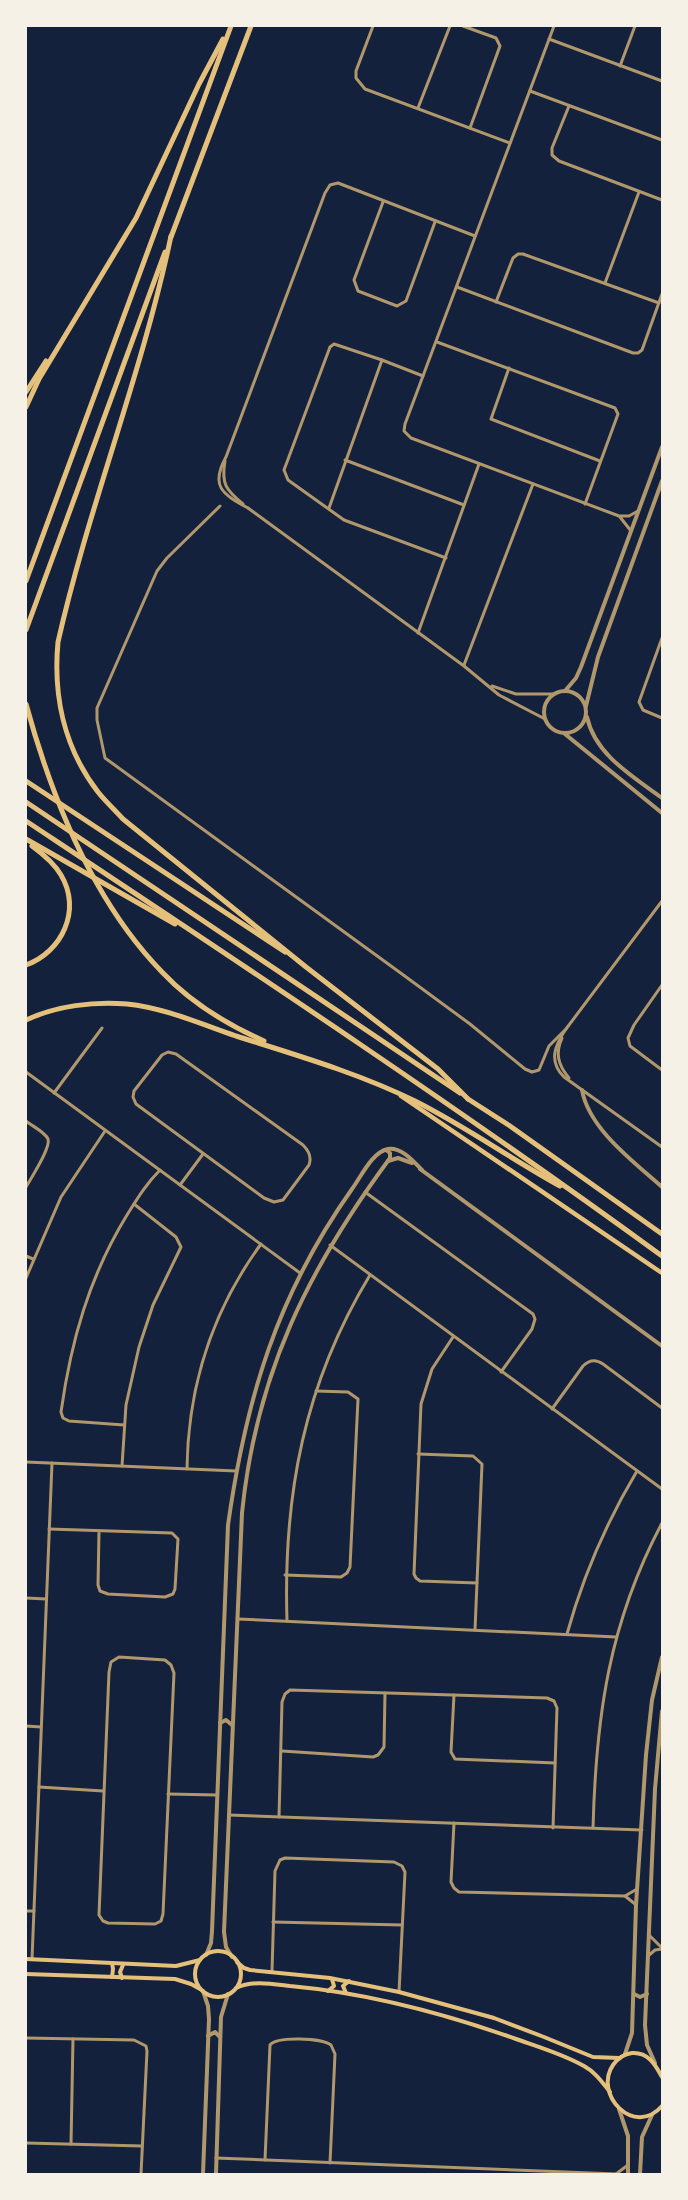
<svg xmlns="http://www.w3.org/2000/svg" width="688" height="2200" font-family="'Asap Condensed',sans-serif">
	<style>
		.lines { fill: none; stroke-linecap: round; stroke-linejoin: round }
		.minor { stroke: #b1986c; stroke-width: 3 }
		.tertiary { stroke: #b1986c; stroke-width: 4 }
		.secondary { stroke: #e5c07b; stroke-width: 4 }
		.primary { stroke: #e5c07b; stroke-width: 4.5 }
		.motorway { stroke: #e5c07b; stroke-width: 5 }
	</style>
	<rect width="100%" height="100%" fill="#14213d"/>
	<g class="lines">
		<g class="minor">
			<path d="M373 26 356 71V78L365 89 510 143"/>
			<path d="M463 26 496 38 500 46 470 128"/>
			<path d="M554 26 405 424 404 431 411 438 619 516H629L638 511"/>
			<path d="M549 39 662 81"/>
			<path d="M620 66 635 26"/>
			<path d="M530 91 662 140"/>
			<path d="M569 106 552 148V155L559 161 662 200"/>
			<path d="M418 108 450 26"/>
			<path d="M383 202 354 280 358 291 397 306 406 301 435 222"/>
			<path d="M605 283 639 192"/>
			<path d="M457 287 633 353H638L642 350 662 294"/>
			<path d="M496 302 513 258 518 254H523L659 303"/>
			<path d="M437 342 615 408 618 414 585 504"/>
			<path d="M509 368 491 419 600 461"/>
			<path d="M423 376 382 360 334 344 330 347 284 470 288 480 344 520 446 558"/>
			<path d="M345 460 464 505"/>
			<path d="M225 461C221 484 226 490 243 504"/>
			<path d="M220 506 167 558 157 571 97 708V720L105 758 402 974 470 1024 525 1069 532 1072 539 1070 549 1046 566 1029"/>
			<path d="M248 508C222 494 210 486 226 457L325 193 330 185 338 183 475 236"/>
			<path d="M248 508 464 666 499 695 545 719"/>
			<path d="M329 508 382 360"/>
			<path d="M620 517 631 531"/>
			<path d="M418 633 479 464"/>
			<path d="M662 638 639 702 643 710 662 718"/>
			<path d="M464 665 533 484"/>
			<path d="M492 686 516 694H554"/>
			<path d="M662 901 566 1029C555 1045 548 1061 564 1077L662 1147"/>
			<path d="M662 985 634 1025 628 1038 630 1046 662 1070"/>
			<path d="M562 1038C555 1053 558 1065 569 1078"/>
			<path d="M168 1052 176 1054 303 1145C309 1151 312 1157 309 1165L283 1200 274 1202 264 1198 136 1104 133 1097 134 1091 162 1055Z"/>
			<path d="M26 1072 300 1273"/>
			<path d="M54 1093 102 1028"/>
			<path d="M26 1121C32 1126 45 1132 48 1139 51 1148 31 1178 26 1187"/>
			<path d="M180 1185 203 1154"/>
			<path d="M365 1192 533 1314 535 1319 532 1329 501 1372"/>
			<path d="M330 1245 662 1489"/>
			<path d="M26 1256 33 1259"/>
			<path d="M26 1278 61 1197 105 1131"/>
			<path d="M453 1337 432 1369 421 1404 414 1574 416 1578 420 1581 477 1583"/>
			<path d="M552 1409 583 1366C589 1360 596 1359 603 1364L662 1408"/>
			<path d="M124 1425 69 1421 63 1418 61 1412C71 1341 89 1277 127 1215 137 1199 146 1184 160 1170"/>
			<path d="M418 1454 473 1456 482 1464 475 1630"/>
			<path d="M26 1462 236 1471"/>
			<path d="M122 1466 126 1405 139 1347 153 1305 181 1247 176 1237 134 1204"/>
			<path d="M187 1469C188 1386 212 1311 261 1244"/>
			<path d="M49 1529 172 1533 178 1539 175 1589 173 1594 165 1597 108 1594 100 1591 98 1585 99 1531"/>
			<path d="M285 1575 341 1577 347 1573 350 1567 358 1399 348 1392 316 1391"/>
			<path d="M26 1598 46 1599"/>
			<path d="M238 1619 616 1637"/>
			<path d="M287 1621C283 1495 304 1384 370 1275"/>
			<path d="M567 1634C583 1576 606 1523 637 1471"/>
			<path d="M119 1657 165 1660 171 1665 174 1673 163 1914 161 1921 155 1924 108 1923 103 1921 99 1915 109 1672 111 1662Z"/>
			<path d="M454 1695 451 1752 455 1759 555 1763"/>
			<path d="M26 1726 41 1727"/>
			<path d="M282 1751 373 1757 378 1755 384 1747 385 1693"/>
			<path d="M39 1787 103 1791"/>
			<path d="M168 1794 217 1795"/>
			<path d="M229 1815 642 1830"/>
			<path d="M279 1817 282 1702 285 1694 290 1690 547 1698 554 1701 557 1708 553 1828"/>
			<path d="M454 1823 451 1882 454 1888 459 1892 625 1896 637 1889"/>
			<path d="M593 1828C596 1716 609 1623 662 1523"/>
			<path d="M625 1896 635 1904"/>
			<path d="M26 1911H34"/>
			<path d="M273 1922 402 1925"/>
			<path d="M649 1935 662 1948"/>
			<path d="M648 1956 655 1950 662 1949"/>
			<path d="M32 1959 52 1463"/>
			<path d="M272 1971 275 1871 280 1860 285 1858 394 1862 402 1866 405 1872 399 1992"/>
			<path d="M26 2038 134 2040 146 2046 147 2051 141 2174"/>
			<path d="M26 2143 142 2146"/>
			<path d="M71 2144 73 2039"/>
			<path d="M216 2158 617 2174"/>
			<path d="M265 2160 270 2045C277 2036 322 2038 331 2045L335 2054 330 2163"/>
			<path d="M616 2174 628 2165"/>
		</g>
		<g class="tertiary">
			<circle cx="565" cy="712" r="21"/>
			<path d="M565 691 576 678 581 667 662 447"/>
			<path d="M586 706 598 657 662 481"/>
			<path d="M587 717C595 755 634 777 662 798"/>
			<path d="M565 734 662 813"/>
			<path d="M582 1090C589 1129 634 1162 662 1187"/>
			<path d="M388 1161 398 1158 412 1163"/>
			<path d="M420 1169 662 1346"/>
			<path d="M220 1723 226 1720 232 1725"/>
			<path d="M206 1955 211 1943 212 1931 228 1525C246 1398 277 1295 352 1189 361 1177 372 1152 388 1149 402 1147 414 1162 422 1170"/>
			<path d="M232 1957 226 1947 224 1932 242 1513C256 1374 308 1269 390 1158V1153L386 1150"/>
			<path d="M203 1991 208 2006 209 2019 203 2174"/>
			<path d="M634 1994 640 1997 647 1994"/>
			<path d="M208 2036 215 2032 220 2037"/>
			<path d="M625 2054 632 2033 636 1905 646 1755 652 1700 662 1657"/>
			<path d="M655 2063 647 2045 645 2025 655 1789 662 1711"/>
			<path d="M619 2109 628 2136V2174"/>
			<path d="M216 2174 221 2017 228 1994"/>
			<path d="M640 2174 642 2137 652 2115"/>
		</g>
		<g class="secondary">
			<circle cx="218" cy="1974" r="23"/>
			<path d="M26 1959 176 1966 200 1960"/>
			<path d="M237 1962 244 1968 250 1970 330 1978 399 1992 494 2018 544 2037 593 2057 619 2058"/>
			<path d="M26 1974 175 1979 191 1984 200 1989"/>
			<path d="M112 1977 113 1969 112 1963"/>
			<path d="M122 1978 120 1972 123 1965"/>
			<path d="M236 1988C252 1980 273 1984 290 1986 367 1993 443 2013 516 2039 539 2047 563 2054 584 2066 595 2072 602 2082 610 2092"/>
			<path d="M328 1991 334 1986 332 1979"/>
			<path d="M346 1993 343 1986 349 1981"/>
			<path d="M662 2077C655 2064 648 2052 632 2053 623 2054 618 2058 613 2065 593 2094 634 2138 662 2106"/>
		</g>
		<path class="primary" d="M401 1096 662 1273"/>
		<g class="motorway">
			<path d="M171 236C142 374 89 505 58 642 53 695 64 748 98 792 105 801 115 810 123 819L306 967 438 1069 468 1099"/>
			<path d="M171 237 251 26"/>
			<path d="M26 392 46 361"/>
			<path d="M26 407 39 379 136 218 199 84 223 39"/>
			<path d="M26 581 231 26"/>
			<path d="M26 630 165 252"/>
			<path d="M26 704C52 799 92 900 162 972 190 1002 226 1024 264 1041"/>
			<path d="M26 781 285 952"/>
			<path d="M26 802 460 1093"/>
			<path d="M26 821C240 963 455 1105 662 1256"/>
			<path d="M26 839 175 924"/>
			<path d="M26 965C62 952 82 910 61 875 54 863 43 854 32 846"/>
			<path d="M26 1020C56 1006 94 1001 127 1004 165 1008 201 1024 236 1036 296 1055 358 1073 415 1101 465 1126 511 1159 560 1186"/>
			<path d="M468 1099 510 1126 662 1234"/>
		</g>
	</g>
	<rect width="688" height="2200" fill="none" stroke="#f6f1e7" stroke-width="54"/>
</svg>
